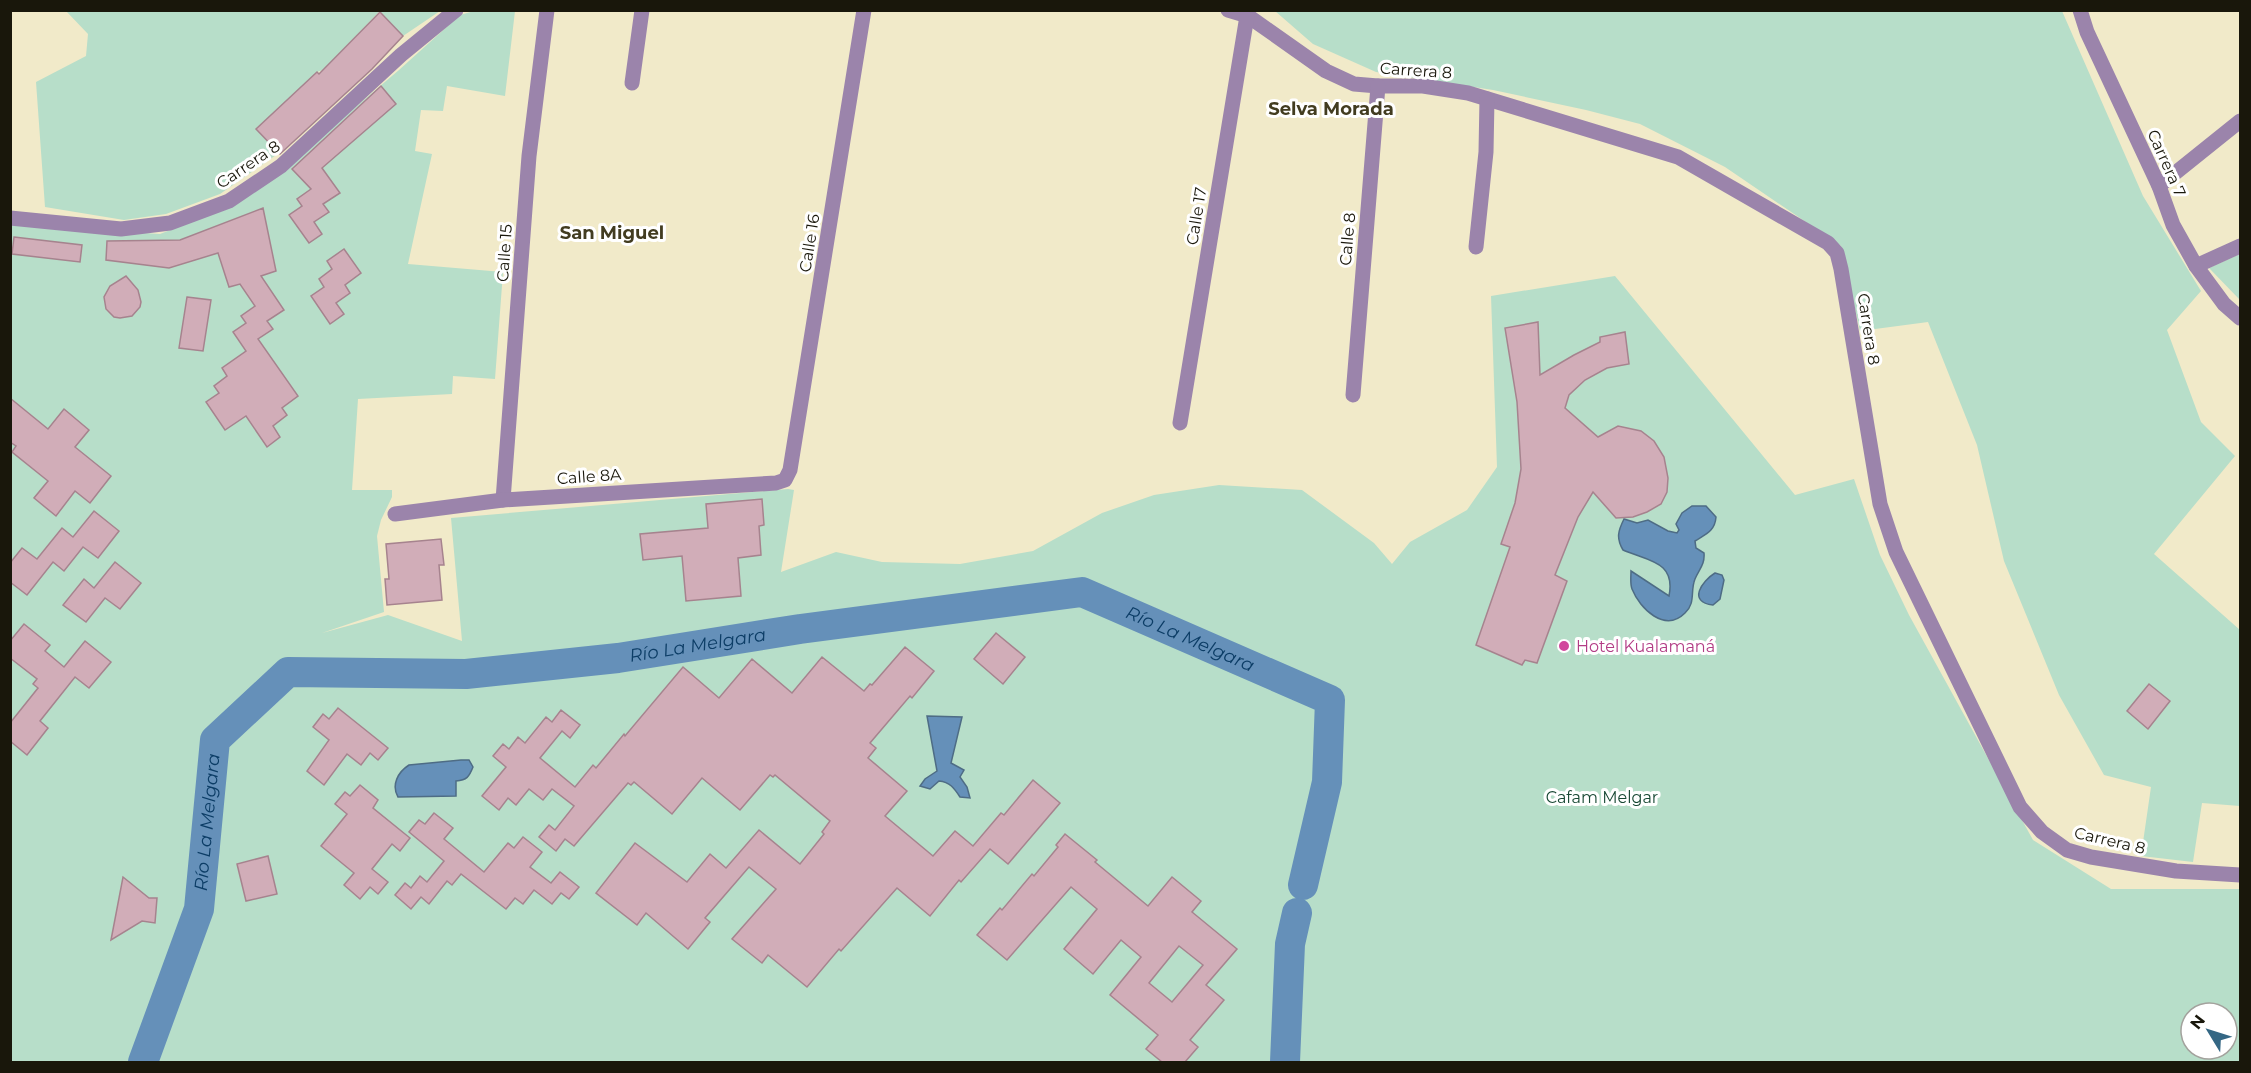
<svg xmlns="http://www.w3.org/2000/svg" width="2251" height="1073" font-family="Montserrat,sans-serif">
	<style>
		.green { fill: #b7dec9; fill-rule: evenodd }
		.water { fill: #6590b9; stroke: #4e6c85; stroke-width: 1.5 }
		.lines { fill: none; stroke-linecap: round; stroke-linejoin: round }
		.river { stroke: #6590b9; stroke-width: 30 }
		.building { fill: #d1adb8; stroke: #a6838e; stroke-width: 1.5; fill-rule: evenodd }
		.minor { stroke: #9b84ab; stroke-width: 15 }
		.hotel-dot { fill: #d1479c; stroke: #fff; stroke-width: 2 }
		.labels { text-anchor: middle; stroke-width: 6; stroke-linejoin: round; paint-order: stroke }
		.street-label { font-size: 16px; fill: #19170b; stroke: #fff }
		.hotel-label { font-size: 16px; fill: #b23c85; stroke: #fff; text-anchor: start }
		.park-label { font-size: 16px; fill: #174833; stroke: #fff }
		.neighbourhood-label { font-size: 18px; font-weight: bold; fill: #423c20; stroke: #fff }
		.water-label { font-size: 18px; font-style: italic; fill: #0c3d66; stroke: #fff }
	</style>
	<rect width="100%" height="100%" fill="#f1eac9"/>
	<g class="green">
		<path d="M66 11H440L403 36 379 12 323 70 317 72 256 129 279 153 220 194 166 214 124 220 45 207 36 82 86 56 88 34Z"/>
		<path d="M474 11H515L505 96 447 86 443 111 421 110 415 151 432 154 408 264 503 272 495 379 453 376 452 394 358 399 352 490H392V497L381 520 377 536 384 612 322 633 388 615 462 641 451 518 788 489 794 490 781 572 836 552 882 562 960 564 1033 551 1102 513 1154 495 1219 485 1302 490 1374 543 1392 564 1410 542 1467 510 1497 467 1491 296 1615 276 1795 495 1854 479 1880 555 1909 615 2033 840 2111 889H2240V1062H11L10 224 160 234 229 207 273 177 399 70 460 15ZM2191 1013H2227V1049H2191Z"/>
		<path d="M1275 11H2062L2143 196 2201 291 2167 330 2201 422 2235 456 2154 554 2240 630V806L2202 803 2193 862 2141 856 2151 787 2104 775 2059 695 2004 561 1977 445 1928 322 1860 331 1841 246 1725 167 1640 124 1586 110 1493 90 1376 72 1313 44Z"/>
		<path d="M2240 254V300L2209 268Z"/>
	</g>
	<g class="water">
		<path d="M1692 506H1706L1716 517C1715 531 1706 534 1695 541L1696 548 1704 553C1705 565 1699 569 1695 579 1690 591 1696 603 1685 613 1665 633 1640 609 1632 589 1630 584 1631 577 1631 571L1669 596C1676 561 1648 561 1623 550 1616 538 1618 531 1624 519L1637 523 1648 520 1668 531 1677 533 1679 530 1676 524 1682 513Z"/>
		<path d="M1715 573 1722 575 1724 580 1720 599 1713 605C1687 602 1702 581 1715 573Z"/>
		<path d="M927 716 962 717 951 763 964 770 960 777 967 787 970 798 960 797C954 788 950 782 939 781L930 789 920 786 925 779 937 771Z"/>
		<path d="M461 760H469L473 767C469 777 467 780 456 781V796L398 797C391 785 398 772 409 765Z"/>
	</g>
	<g class="lines">
		<g class="river">
			<path id="s1" d="M143 1062 199 909 215 740 288 672 466 674 618 658 800 629 1082 592 1330 700 1327 782 1303 885"/>
			<path d="M1285 1062 1290 944 1297 913"/>
		</g>
	</g>
	<g class="building">
		<path d="M380 12 403 36 372 69 280 154 256 129 317 72 319 74Z"/>
		<path d="M381 86 396 104 322 168 340 193 323 204 329 212 314 222 322 234 309 243 289 215 302 206 297 199 311 189 292 169Z"/>
		<path d="M263 208 276 271 261 276 284 310 267 321 273 329 258 339 298 396 282 408 287 415 273 426 280 437 267 447 246 416 225 430 206 402 219 393 214 386 227 376 222 368 246 351 233 332 246 323 241 316 255 306 240 284 229 287 218 253 169 268 106 260 107 241 180 240Z"/>
		<path d="M14 237 82 245 80 262 12 254Z"/>
		<path d="M344 249 361 273 345 285 350 293 336 303 344 314 330 324 311 296 324 287 319 279 332 269 327 261Z"/>
		<path d="M126 276 138 290 141 302 140 307 132 316 120 318 114 317 106 309 104 297 110 286Z"/>
		<path d="M187 297 211 300 203 351 179 348Z"/>
		<path d="M1538 322 1540 375 1574 355 1600 342V337L1625 332 1629 364 1607 368 1585 380 1569 395 1565 408 1598 437 1618 426 1641 431 1654 441 1664 457 1668 478 1667 492 1661 504 1647 512 1633 517 1616 518 1593 492 1578 517 1555 575 1567 581 1537 663 1525 660 1522 665 1476 645 1510 547 1501 544 1515 503 1521 469 1517 402 1505 328Z"/>
		<path d="M10 398 48 429 64 409 89 430 75 447 111 476 90 503 75 491 56 516 34 498 48 481 12 452 16 446 10 442Z"/>
		<path d="M762 499 764 525 759 526 761 555 738 558 741 596 686 601 682 556 643 560 640 534 708 528 706 504Z"/>
		<path d="M94 511 119 531 98 558 83 547 64 571 53 562 27 595 10 582V563L22 548 37 559 62 528 73 537Z"/>
		<path d="M441 539 444 565H439L442 600 387 605 385 579H389L386 544Z"/>
		<path d="M115 562 141 583 120 609 105 598 86 622 63 605 84 579 94 588Z"/>
		<path d="M24 624 50 645 45 651 64 667 85 641 111 662 89 688 75 677 40 721 48 728 27 755 10 741V723L38 688 33 684 37 679 10 658V641Z"/>
		<path d="M996 633 1025 657 1003 684 974 659Z"/>
		<path d="M905 647 934 671 912 698 910 696 870 743 876 748 868 758 907 791 885 816 933 856 955 831 973 846 1001 813 1004 815 1033 780 1060 803 1008 864 990 849 961 882 959 880 930 916 897 888 841 951 839 949 807 987 768 955 762 963 732 939 776 889 749 867 705 918 710 922 688 949 646 913 637 925 596 893 635 843 687 882 710 854 726 868 759 830 800 864 824 834 822 832 830 821 775 775 773 777 770 775 740 810 702 778 672 814 634 782 631 785 628 783 574 846 565 839 556 851 539 837 549 825 555 830 574 806 552 789 543 800 529 789 516 805 508 798 499 810 482 796 506 767 493 756 503 744 509 749 518 737 525 743 546 717 552 722 561 710 580 725 570 738 562 731 540 758 575 787 593 765 596 768 624 734 625 736 683 667 719 698 752 659 792 693 822 657 864 691 870 684 872 685Z"/>
		<path d="M2149 684 2170 701 2148 729 2127 711Z"/>
		<path d="M338 708 388 748 378 760 370 753 361 765 347 754 324 785 307 771 329 740 313 727 323 714 329 719Z"/>
		<path d="M360 785 378 800 373 808 410 838 400 851 392 844 372 869 388 882 378 894 370 887 360 899 344 885 354 873 321 846 347 814 335 804 345 792 350 796Z"/>
		<path d="M434 813 453 828 444 839 484 872 508 843 514 848 523 837 542 852 530 867 551 883 560 872 579 887 569 899 561 893 552 904 534 890 523 904 515 898 506 909 461 874 452 885 447 881 429 904 421 897 411 909 395 895 405 883 411 888 420 876 427 882 444 861 409 832 419 820 425 824Z"/>
		<path d="M1065 834 1097 860 1095 862 1148 906 1172 877 1201 901 1192 912 1237 949 1206 985 1224 1000 1190 1040 1198 1047 1185 1062H1162L1146 1049 1158 1035 1110 995 1141 957 1121 940 1093 974 1064 949 1097 909 1071 887 1007 960 977 935 1000 908 1002 910 1032 874 1034 876 1058 847 1056 845ZM1179 946 1203 965 1172 1002 1149 983Z"/>
		<path d="M268 856 277 894 246 901 237 864Z"/>
		<path d="M123 877 149 898H157L155 923 142 921 111 940Z"/>
	</g>
	<g class="lines">
		<g class="minor">
			<path d="M1228 10 1248 16 1326 71 1354 84 1378 86H1423L1468 93 1678 157 1828 243 1837 253 1841 269 1880 504 1896 552 2020 807 2042 832 2067 850 2091 857 2176 871 2240 875"/>
			<path d="M2080 10 2087 32 2159 186 2173 225 2196 266 2224 304 2240 318"/>
			<path d="M632 83 642 10"/>
			<path d="M2159 186 2240 121"/>
			<path d="M10 218 121 229 170 223 229 201 281 166 401 55 456 10"/>
			<path d="M1476 247 1486 152 1487 99"/>
			<path d="M2196 266 2240 246"/>
			<path d="M1353 395 1378 86"/>
			<path d="M1180 423 1248 10"/>
			<path d="M503 500 529 156 547 10"/>
			<path d="M395 514 503 500 776 483 785 480 790 470 864 10"/>
		</g>
	</g>
	<circle class="hotel-dot" cx="1564" cy="646" r="6"/>
	<g class="labels">
		<g class="street-label">
			<text transform="translate(1416 70) rotate(4)" y="6">Carrera 8</text>
			<text transform="translate(2167 163) rotate(66)" y="6">Carrera 7</text>
			<text transform="translate(248 164) rotate(-34)" y="6">Carrera 8</text>
			<text transform="translate(1196 216) rotate(-81)" y="6">Calle 17</text>
			<text transform="translate(1347 239) rotate(-85)" y="6">Calle 8</text>
			<text transform="translate(809 243) rotate(-81)" y="6">Calle 16</text>
			<text transform="translate(504 253) rotate(-86)" y="6">Calle 15</text>
			<text transform="translate(1869 329) rotate(81)" y="6">Carrera 8</text>
			<text transform="translate(589 476) rotate(-4)" y="6">Calle 8A</text>
			<text transform="translate(2110 840) rotate(13)" y="6">Carrera 8</text>
		</g>
		<g class="hotel-label">
			<text x="1576" y="652">Hotel Kualamaná</text>
		</g>
		<g class="park-label">
			<text x="1602" y="803">Cafam Melgar</text>
		</g>
		<g class="neighbourhood-label">
			<text x="1331" y="115">Selva Morada</text>
			<text x="612" y="239">San Miguel</text>
		</g>
		<g class="water-label">
			<text dy="6" stroke="none"><textPath href="#s1" startOffset="1350">Río La Melgara</textPath></text>
			<text dy="6" stroke="none"><textPath href="#s1" startOffset="844">Río La Melgara</textPath></text>
			<text dy="6" stroke="none"><textPath href="#s1" startOffset="250">Río La Melgara</textPath></text>
		</g>
	</g>
	<rect width="2251" height="1073" fill="none" stroke="#19170b" stroke-width="24"/>
	<g transform="translate(2209 1031) rotate(308)"><circle r="28" fill="#ffffff" stroke="#a3a29d" stroke-width="1.5"/>
	<path d="M0-4.5L10 22L0 15L-10 22Z" fill="#346784"/>
	<text y="-9" font-size="16" font-weight="bold" text-anchor="middle" fill="#19170b">N</text>
	</g>
</svg>
